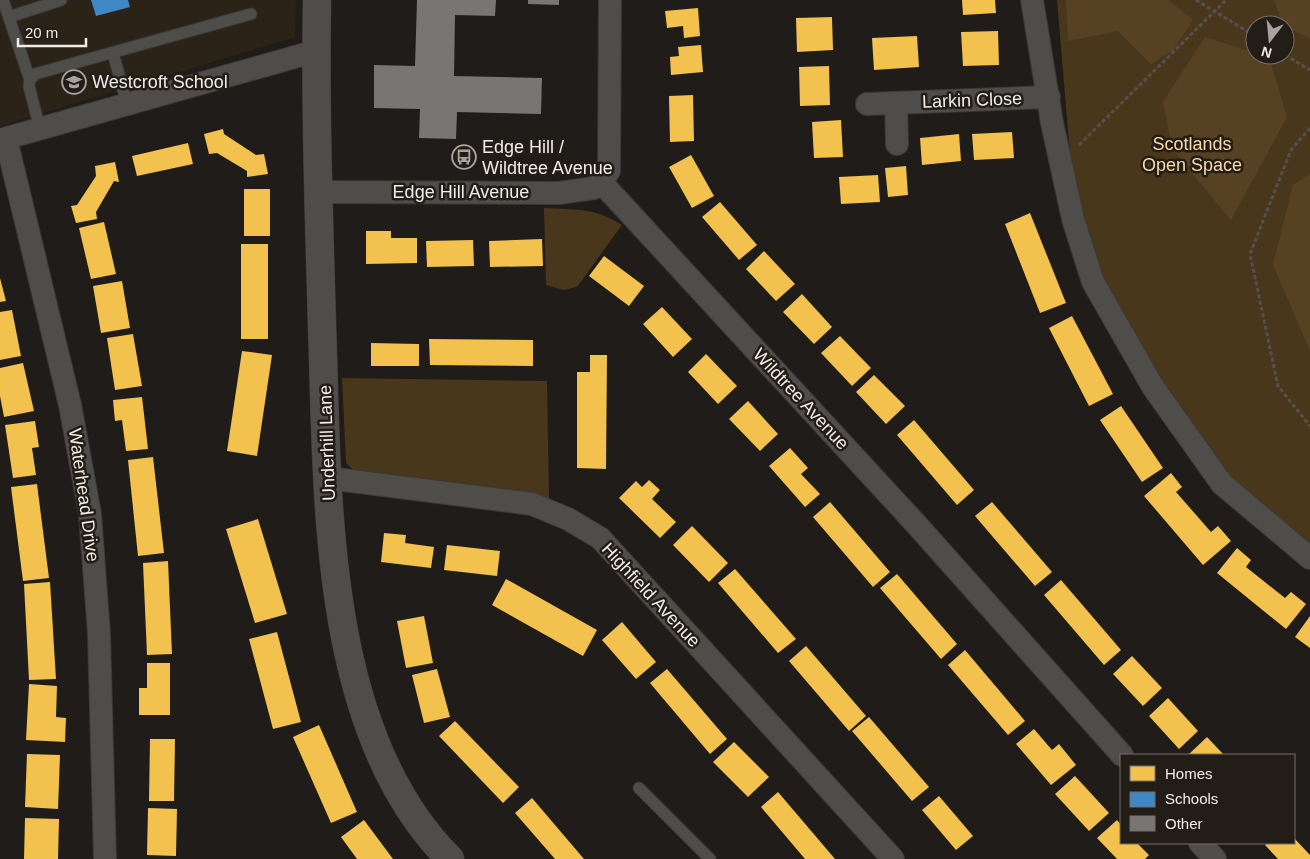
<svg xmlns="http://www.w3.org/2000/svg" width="1310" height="859" font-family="Helvetica,sans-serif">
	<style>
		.built { fill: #2b2318 }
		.green { fill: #49371c; fill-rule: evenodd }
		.forest { fill: #574123 }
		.homes { fill: #f2c14e }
		.schools { fill: #3f88c5 }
		.building { fill: #787572 }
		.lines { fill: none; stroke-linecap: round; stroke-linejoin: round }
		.service-casing { stroke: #3b3836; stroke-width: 13 }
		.minor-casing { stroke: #3b3836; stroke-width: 24 }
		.tertiary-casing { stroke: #3b3836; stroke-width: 29 }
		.path { stroke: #53514f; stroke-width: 3; stroke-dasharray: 4 2.5; stroke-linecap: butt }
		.service { stroke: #4f4d4a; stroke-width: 11 }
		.minor { stroke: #4f4d4a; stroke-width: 22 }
		.tertiary { stroke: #4f4d4a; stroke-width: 28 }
		.labels { text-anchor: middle; stroke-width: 5; stroke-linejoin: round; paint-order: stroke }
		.poi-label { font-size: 18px; fill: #f0ece7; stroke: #221d16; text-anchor: start }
		.street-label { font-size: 18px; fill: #f0ece7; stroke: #221d16 }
		.park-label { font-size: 18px; fill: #fad7a7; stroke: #221d16 }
	</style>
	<rect width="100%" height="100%" fill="#1f1c19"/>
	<path class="built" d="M0 0H296L295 37 0 126Z"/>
	<g class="green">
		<path d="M1057 0H1310V544L1227 476 1160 387 1099 279 1070 154ZM1255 25H1285V55H1255Z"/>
		<path d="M544 208C577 210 593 207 622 225L577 287 564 290 546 285Z"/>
		<path d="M342 378 547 381 549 498 359 475 346 463Z"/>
	</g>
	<g class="forest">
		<path d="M1066 0H1168L1193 20 1173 50 1151 64 1118 31 1068 41Z"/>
		<path d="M1274 0H1310V39L1283 25Z"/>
		<path d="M1205 37 1255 53V55L1269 57 1287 117 1231 220 1172 149 1163 102Z"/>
		<path d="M1310 174V350L1273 265 1293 185Z"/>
	</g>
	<g class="homes">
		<path d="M962 0H995L996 13 963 15Z"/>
		<path d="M698 8 700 36 684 38 683 26 667 28 665 11Z"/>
		<path d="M832 17 833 50 797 52 796 18Z"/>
		<path d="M998 31 999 65 963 66 961 32Z"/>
		<path d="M917 36 919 67 874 70 872 38Z"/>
		<path d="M701 45 703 72 671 75 670 57 679 56 678 47Z"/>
		<path d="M829 66 830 105 800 106 799 67Z"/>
		<path d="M693 95 694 141 670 142 669 96Z"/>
		<path d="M841 120 843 157 814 158 812 122Z"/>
		<path d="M223 129 224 134 256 155 264 154 268 174 247 177V171L217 153 209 154 204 134Z"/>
		<path d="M1012 132 1014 158 974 160 972 134Z"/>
		<path d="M959 134 961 161 922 165 920 138Z"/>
		<path d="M188 143 193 164 137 176 132 156Z"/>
		<path d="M691 155 714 196 692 208 669 167Z"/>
		<path d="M115 162 119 182 114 181 96 212 97 219 76 223 71 206 77 205 96 176 95 166Z"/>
		<path d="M906 166 908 195 888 197 885 168Z"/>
		<path d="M878 175 880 202 841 204 839 177Z"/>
		<rect x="244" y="189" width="26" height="47"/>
		<path d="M720 202 757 245 739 260 702 217Z"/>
		<path d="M1030 213 1066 303 1040 313 1005 224Z"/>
		<path d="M104 222 116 274 91 279 79 228Z"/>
		<path d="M366 231H391V238H417V263L366 264Z"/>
		<path d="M542 239 543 266 490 267 489 241Z"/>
		<path d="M473 240 474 266 427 267 426 241Z"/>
		<rect x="241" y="244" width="27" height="95"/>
		<path d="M764 251 795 284 776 301 746 269Z"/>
		<path d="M604 256 644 286 629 306 589 276Z"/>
		<path d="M0 278 6 301 0 302Z"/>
		<path d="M122 281 130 328 101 333 93 286Z"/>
		<path d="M802 294 832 327 814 344 783 312Z"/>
		<path d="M662 307 692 339 673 357 643 324Z"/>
		<path d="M12 310 21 356 0 360V312Z"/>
		<path d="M1072 316 1113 394 1089 406 1049 328Z"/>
		<path d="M133 334 142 386 115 390 107 338Z"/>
		<path d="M840 336 871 368 852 386 821 353Z"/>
		<path d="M429 339 533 340V366L430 365Z"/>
		<path d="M371 343 419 344V366H371Z"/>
		<path d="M242 351 272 355 257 456 227 451Z"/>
		<path d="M706 354 737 386 718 404 688 372Z"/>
		<path d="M590 355H607L606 469 577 468V372H590Z"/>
		<path d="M23 363 34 411 4 417 0 396V368Z"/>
		<path d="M874 375 905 406 886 424 856 392Z"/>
		<path d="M142 397 148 449 126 451 122 420 115 421 113 400Z"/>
		<path d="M748 401 778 434 760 451 729 419Z"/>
		<path d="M1121 406 1163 468 1142 482 1100 420Z"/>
		<path d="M914 420 974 490 957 505 897 435Z"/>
		<path d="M35 421 39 447 32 448 36 475 13 478 5 425Z"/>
		<path d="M790 448 808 468 801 474 820 494 805 507 769 466Z"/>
		<path d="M153 457 164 553 138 556 128 460Z"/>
		<path d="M1171 473 1182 487 1176 492 1211 532 1218 526 1231 541 1203 565 1144 496Z"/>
		<path d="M649 480 660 490 652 499 676 522 660 538 619 498 636 481 642 487Z"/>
		<path d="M37 484 49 578 23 581 11 487Z"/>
		<path d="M830 502 890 572 873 587 813 517Z"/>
		<path d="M992 502 1052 572 1035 586 975 516Z"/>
		<path d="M258 519 287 614 255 623 226 529Z"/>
		<path d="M692 526 728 563 709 582 673 545Z"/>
		<path d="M384 533 406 535 405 543 434 547 431 568 381 562Z"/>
		<path d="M447 545 500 551 497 576 444 570Z"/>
		<path d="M1237 548 1251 560 1246 567 1285 598 1291 592 1306 604 1286 629 1217 573Z"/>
		<path d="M168 561 172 654 147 655 143 563Z"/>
		<path d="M735 569 796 639 778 653 718 583Z"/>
		<path d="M897 574 957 644 941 659 880 588Z"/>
		<path d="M506 579 597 630 583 656 492 605Z"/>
		<path d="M1061 580 1121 650 1104 665 1044 595Z"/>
		<path d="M50 582 56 679 29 680 24 584Z"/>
		<path d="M424 616 433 663 406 668 397 621Z"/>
		<path d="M1310 616V648L1295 637Z"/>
		<path d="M622 622 656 662 636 679 602 640Z"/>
		<path d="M277 632 301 722 273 729 249 639Z"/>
		<path d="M806 646 866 716 849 731 789 661Z"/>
		<path d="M965 650 1025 721 1008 735 948 665Z"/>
		<path d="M1132 656 1162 688 1143 706 1113 674Z"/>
		<path d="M147 663H170V715H139V688H147Z"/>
		<path d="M437 669 450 717 424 723 412 675Z"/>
		<path d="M667 669 727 739 710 754 650 683Z"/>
		<path d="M29 684 57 686 56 717 66 718 65 742 26 740Z"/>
		<path d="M1168 698 1198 731 1179 749 1149 716Z"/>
		<path d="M869 717 929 787 912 801 852 731Z"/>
		<path d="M455 721 519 787 503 803 439 736Z"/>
		<path d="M319 725 357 812 331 823 293 737Z"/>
		<path d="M1034 729 1052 750 1059 744 1076 765 1051 785 1016 744Z"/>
		<path d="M1207 737 1224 755H1188Z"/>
		<path d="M150 739H175L174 801H149Z"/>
		<path d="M734 742 769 777 748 797 713 762Z"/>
		<path d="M27 754 60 755 58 809 25 807Z"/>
		<path d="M1075 776 1109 813 1089 831 1055 794Z"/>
		<path d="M778 792 835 859H805L761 807Z"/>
		<path d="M939 796 973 836 956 850 922 810Z"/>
		<path d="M532 798 584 859H555L515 813Z"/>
		<path d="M148 808 177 809 176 856 147 855Z"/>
		<path d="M25 818 59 819 58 859H24Z"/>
		<path d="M364 820 393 859H357L341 837Z"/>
		<path d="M1117 820 1121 825V843H1137L1149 855 1145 859H1117L1097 838Z"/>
		<path d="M1294 838 1310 855V859H1278L1265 845 1268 843H1294Z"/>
	</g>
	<path class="schools" d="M91 0H128L130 7 96 16Z"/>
	<g class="building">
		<path d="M417 0H496L495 16 455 15 454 76 542 78 541 114 457 112 456 139 419 138 420 109 374 108V65L415 66Z"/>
		<path d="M528 0H559V5L528 4Z"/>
	</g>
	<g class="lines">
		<g class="service-casing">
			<g id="service">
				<path d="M3 0 30 80"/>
				<path d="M9 17 61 0"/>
				<path d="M113 53 127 104"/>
				<path d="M40 129 29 86 30 80 35 74 251 14"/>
				<path d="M639 788 710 859"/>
			</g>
		</g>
		<g class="minor-casing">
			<g id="minor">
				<path d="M1032 0 1052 123 1073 219 1093 282 1153 387 1222 484 1310 558"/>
				<path d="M867 104 1049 97"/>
				<path d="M896 104 897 144"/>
				<path d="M6 139 70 405 90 514 99 634 105 859"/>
				<path d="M0 140 316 51"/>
				<path d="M601 182 916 524 1122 755"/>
				<path d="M318 192 559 193 594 188 609 171 610 0"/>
				<path d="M328 478 532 504 568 519 600 538 893 859"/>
				<path d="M1200 843 1215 859"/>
			</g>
		</g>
		<g class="tertiary-casing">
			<path id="tertiary" d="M317 0C315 108 319 217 322 325 328 494 321 731 450 859"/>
		</g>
		<g class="path">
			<path d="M1196 0 1255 36"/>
			<path d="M1285 55 1310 70"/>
			<path d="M1310 128 1291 150 1250 254 1278 386 1310 426"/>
			<path d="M1079 145 1226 0"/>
		</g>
		<use href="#service" class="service"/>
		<use href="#minor" class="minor"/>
		<use href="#tertiary" class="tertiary"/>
	</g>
	<defs>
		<g id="school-ring" transform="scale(1.25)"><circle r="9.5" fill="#221d16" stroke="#a7a39f" stroke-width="1.5"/><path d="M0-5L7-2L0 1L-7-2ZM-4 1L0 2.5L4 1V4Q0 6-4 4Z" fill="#a7a39f"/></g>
		<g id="bus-ring" transform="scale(1.25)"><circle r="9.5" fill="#221d16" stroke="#a7a39f" stroke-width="1.5"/><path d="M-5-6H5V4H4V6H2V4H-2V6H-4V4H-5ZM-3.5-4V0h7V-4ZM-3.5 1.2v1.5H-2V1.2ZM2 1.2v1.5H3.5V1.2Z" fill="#a7a39f"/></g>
	</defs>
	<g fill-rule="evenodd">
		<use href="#school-ring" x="74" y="82"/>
		<use href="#bus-ring" x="464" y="157"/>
	</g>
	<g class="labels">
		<g class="poi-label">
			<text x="92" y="88">Westcroft School</text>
			<text x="482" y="153">Edge Hill /<tspan x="482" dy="21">Wildtree Avenue</tspan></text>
		</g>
		<g class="street-label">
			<text transform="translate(972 100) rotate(-2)" y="6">Larkin Close</text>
			<text x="461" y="198">Edge Hill Avenue</text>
			<text transform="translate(801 399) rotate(47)" y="6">Wildtree Avenue</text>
			<text transform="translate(327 443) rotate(-92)" y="6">Underhill Lane</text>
			<text transform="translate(84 495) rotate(82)" y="6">Waterhead Drive</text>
			<text transform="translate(651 595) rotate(47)" y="6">Highfield Avenue</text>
		</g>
		<g class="park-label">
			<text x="1192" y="150">Scotlands<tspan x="1192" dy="21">Open Space</tspan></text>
		</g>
	</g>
	<rect x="1120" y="754" width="175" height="90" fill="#221d16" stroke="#74706a"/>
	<rect x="1130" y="766" width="25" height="15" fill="#f2c14e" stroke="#74706a"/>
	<text x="1165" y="779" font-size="15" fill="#f0ece7">Homes</text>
	<rect x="1130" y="792" width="25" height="15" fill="#3f88c5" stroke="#74706a"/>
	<text x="1165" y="804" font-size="15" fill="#f0ece7">Schools</text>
	<rect x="1130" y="816" width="25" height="15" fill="#787572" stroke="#74706a"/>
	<text x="1165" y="829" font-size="15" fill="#f0ece7">Other</text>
	<g transform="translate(1270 40) rotate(196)"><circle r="24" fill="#221d16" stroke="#74706a"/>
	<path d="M0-4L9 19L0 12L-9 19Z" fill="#a7a39f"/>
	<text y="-8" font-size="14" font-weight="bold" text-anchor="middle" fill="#f0ece7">N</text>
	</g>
	<path d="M18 38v8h68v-8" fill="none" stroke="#f0ece7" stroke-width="2.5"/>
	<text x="25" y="38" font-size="15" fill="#f0ece7" stroke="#221d16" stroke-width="4" paint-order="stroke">20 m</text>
</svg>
